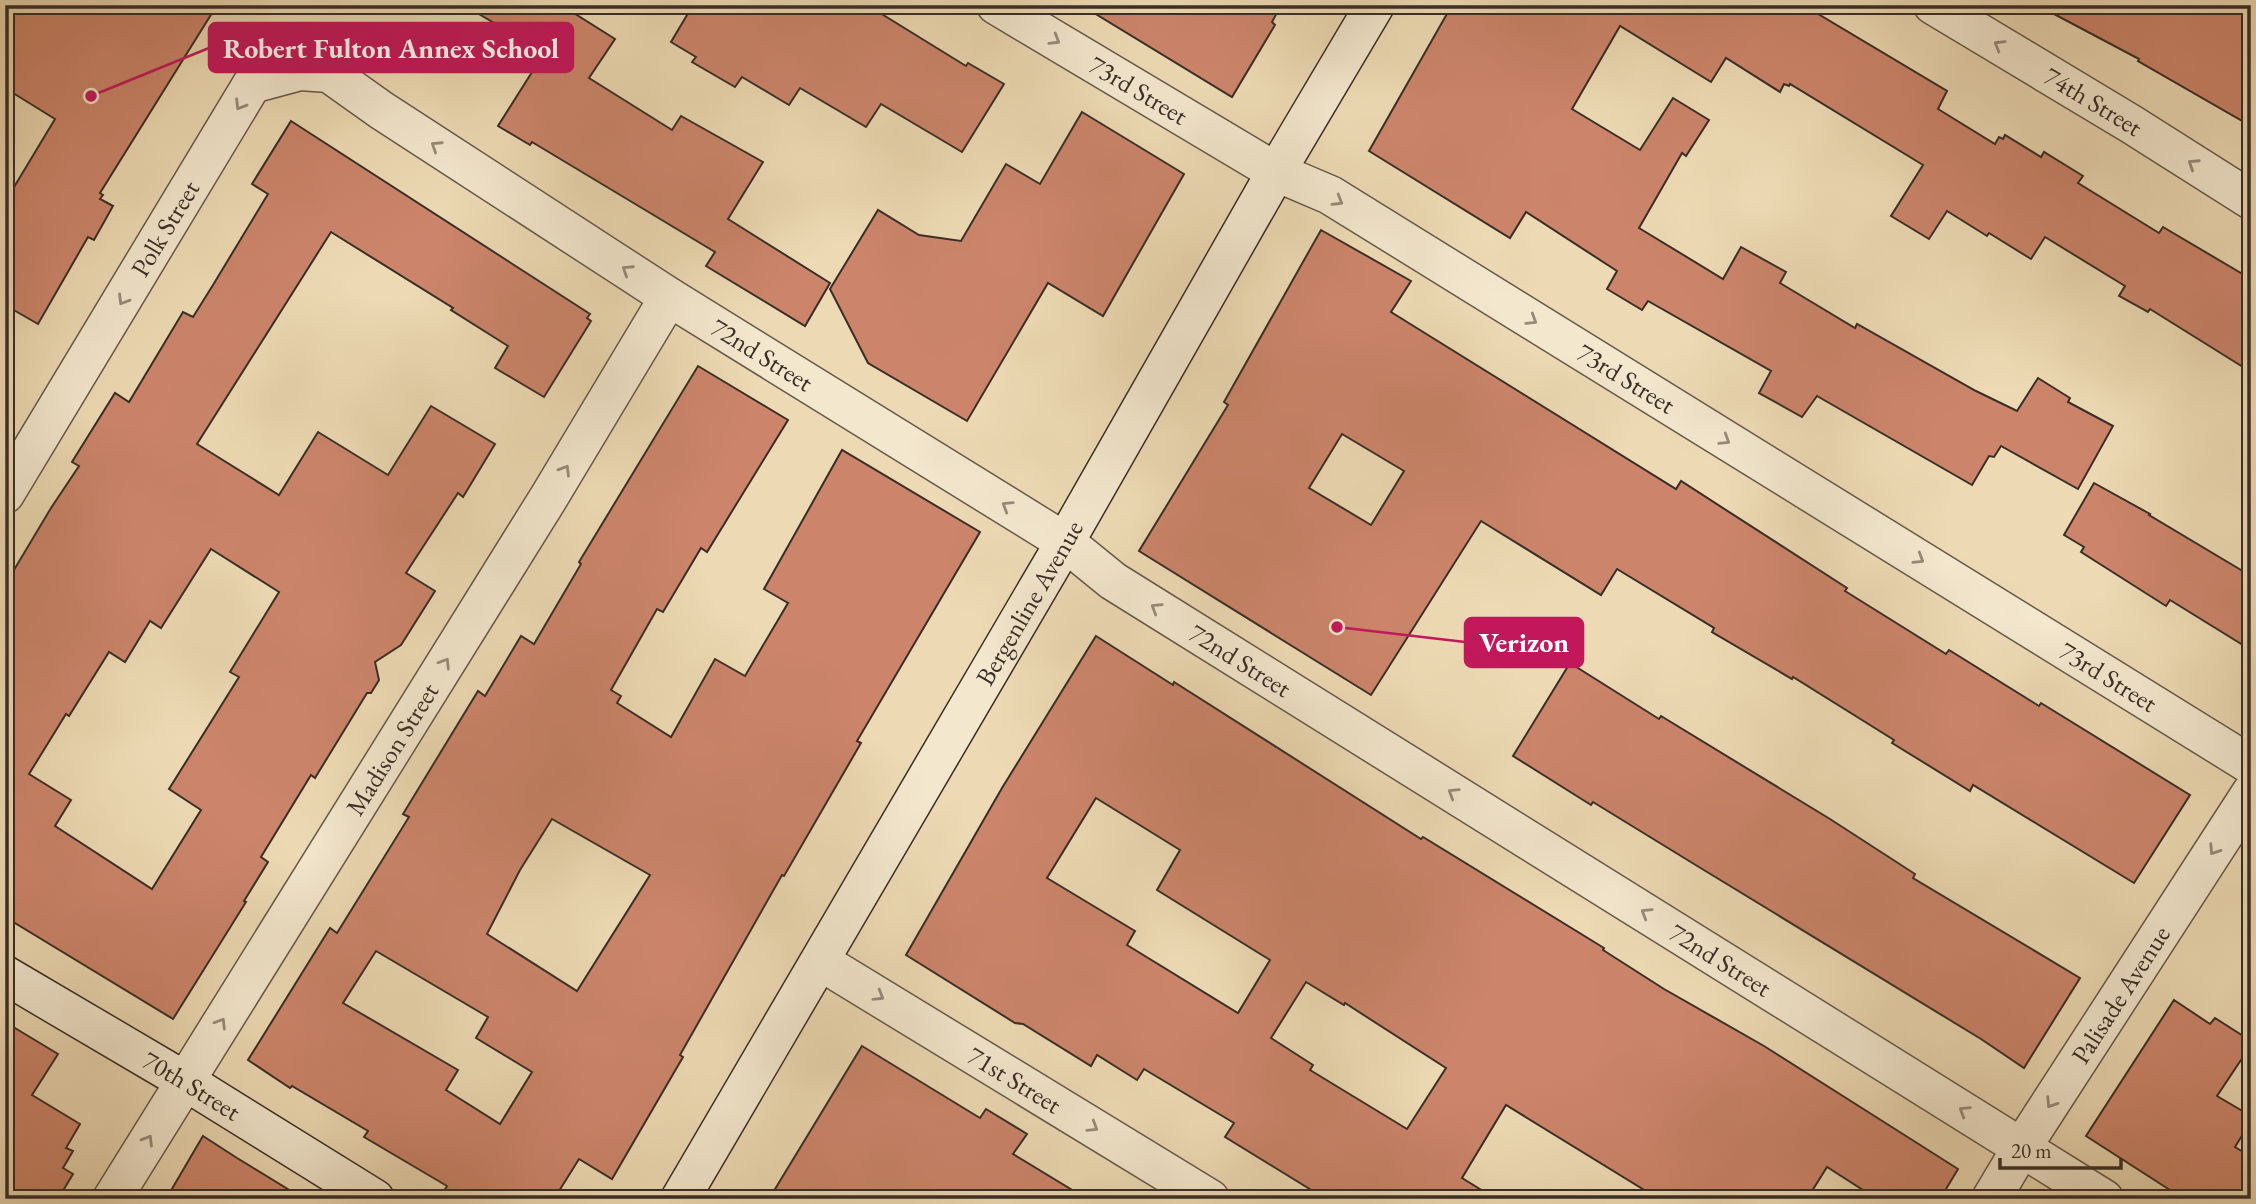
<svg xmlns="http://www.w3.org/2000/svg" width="2256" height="1204" font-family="'EB Garamond',serif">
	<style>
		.building { fill: #cc856b; stroke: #382e27; stroke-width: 2; fill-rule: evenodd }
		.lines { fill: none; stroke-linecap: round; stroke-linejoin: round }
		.street-casing { stroke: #65594a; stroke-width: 41 }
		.secondary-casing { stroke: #382e27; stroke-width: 41 }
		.street { stroke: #f3e7ce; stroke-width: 38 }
		.secondary { stroke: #f3e7ce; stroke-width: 38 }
		.oneway { stroke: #968a7a }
		.labels { text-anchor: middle; stroke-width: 6; stroke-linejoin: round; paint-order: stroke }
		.street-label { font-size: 26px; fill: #382e27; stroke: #f3e7ce }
		.leader { fill: none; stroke: #c2185b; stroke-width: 2.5 }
		.callout-dot { fill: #c2185b; stroke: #f3e7ce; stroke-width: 2.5 }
		.callout { fill: #c2185b; stroke: #c2185b; stroke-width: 2.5 }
		.callout-label { font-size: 28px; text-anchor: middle; font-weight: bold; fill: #fff }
	</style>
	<rect width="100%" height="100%" fill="#eddab4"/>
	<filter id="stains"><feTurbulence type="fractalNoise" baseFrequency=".00286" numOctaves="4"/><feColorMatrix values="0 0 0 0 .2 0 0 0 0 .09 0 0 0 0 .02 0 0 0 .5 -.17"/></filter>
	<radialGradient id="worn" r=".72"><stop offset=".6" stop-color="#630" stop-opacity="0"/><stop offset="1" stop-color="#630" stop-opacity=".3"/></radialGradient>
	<g class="building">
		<path d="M5 5H217L100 193 103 195 100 199 113 206 94 240 88 237 38 324 5 305V202L55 119 5 88Z"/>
		<path d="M464 5H561L615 39 589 78 672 130 681 116 763 162 728 219 830 283 805 326 706 266 715 252 532 142 530 145 498 126 544 53Z"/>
		<path d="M693 5H867L966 66 968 63 1004 84 962 152 881 104 866 127 800 88 789 105 742 77 735 87 692 62 696 57 671 42Z"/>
		<path d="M1081 5H1281L1272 22 1275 25 1232 97Z"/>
		<path d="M1452 5H1803L1947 91 1938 109 1995 144 1999 137 2003 139 2005 135 2041 157 2044 152 2083 176 2078 183 2159 233 2163 227 2251 279V372L2150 309 2148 312 2119 296 2125 286 2045 237 2031 259 1989 233 1987 236 1947 211 1929 239 1891 216 1923 165 1790 84 1789 86 1784 84 1780 92 1726 58 1711 82 1620 26 1572 109 1640 150 1673 98 1709 120 1686 156 1682 153 1639 228 1723 279 1741 247 1786 272 1780 283 1855 328 1857 324 1976 391 2017 411 2038 378 2070 398 2068 402 2113 426 2078 489 2001 446 1994 457 1989 456 1972 485 1817 396 1802 417 1759 393 1771 371 1648 301 1642 310 1607 289 1617 271 1526 212 1510 238 1369 151Z"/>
		<path d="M2037 5H2251V126L2138 61 2139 59Z"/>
		<path d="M1082 112 1184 174 1103 316 1048 283 967 421 868 363 830 289 878 210 919 235 961 241 1006 164 1040 184Z"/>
		<path d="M291 121 590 314 587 318 591 321 544 397 495 368 508 346 451 310 453 308 331 232 197 444 279 495 318 432 388 475 431 406 495 444 463 497 458 493 406 573 435 591 401 645 375 662 379 680 371 693H367L315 778 311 775 261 857 268 862 244 901 246 902 173 1019 5 917V585L51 508 79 466 72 462 115 393 129 402 183 312 193 317 213 285 268 194 252 184ZM211 549 279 592 230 672 239 677 169 789 201 810 152 889 55 826 71 800 29 774 66 714 69 716 109 652 125 662 150 621 161 628Z"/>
		<path d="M1321 230 1411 281 1391 312 1676 489 1681 481 1847 588 1845 591 1946 654 1949 650 2039 706 2041 703 2190 795 2134 883 1973 785 1970 791 1892 743 1894 740 1793 677 1792 679 1712 632 1714 628 1617 569 1601 595 1481 521 1371 695 1139 551 1228 405 1224 402ZM1342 434 1404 471 1371 525 1309 488Z"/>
		<path d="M698 366 788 420 707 552 701 548 663 612 657 609 611 690 621 696 617 703 671 737 715 659 745 676 788 603 764 589 842 450 980 532 857 741 861 743 784 876 782 875 680 1055 683 1057 612 1179 579 1159 554 1199H439L447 1186 364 1137 368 1131 292 1086 290 1088 248 1060 330 928 337 933 409 817 403 814 478 691 485 696 521 636 534 644 581 564 579 562ZM552 819 650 875 577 991 487 934 520 870ZM376 951 488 1017 476 1038 532 1072 500 1124 446 1090 458 1070 343 1003Z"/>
		<path d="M2094 483 2150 514 2149 515 2251 576V650L2170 600 2166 606 2081 552 2084 547 2064 535Z"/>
		<path d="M1096 636 1173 685 1174 682 1421 839 1423 837 1604 948 1603 950 1664 989 1764 1046 1958 1169 1940 1199H1877L1827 1167 1807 1199H1659L1506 1105 1462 1178 1496 1199H1326L1225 1137 1234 1123 1144 1069 1137 1080 1097 1055 1091 1066 1023 1024 1015 1023 906 955 1002 788ZM1096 798 1180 850 1157 890 1270 960 1238 1013 1127 945 1135 931 1047 878ZM1306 982 1344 1005 1345 1003 1446 1068 1407 1129 1310 1070 1313 1065 1271 1038Z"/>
		<path d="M1570 663 1659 719 1661 716 1830 819 1915 874 1913 878 2080 978 2024 1068 1981 1039 1694 864 1593 802 1591 805 1513 756Z"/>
		<path d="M2174 1000 2210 1024 2215 1018 2251 1041V1045L2217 1096 2251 1116V1121L2235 1147 2251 1157V1199H2184L2086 1136Z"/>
		<path d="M5 1022 58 1054 32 1095 80 1124 66 1148 73 1151 63 1168 73 1174 58 1199H5Z"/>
		<path d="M862 1046 980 1118 986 1109 1027 1134 1013 1154 1087 1199H769Z"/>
		<path d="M203 1136 237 1158 304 1199H166Z"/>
	</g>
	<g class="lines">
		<g class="street-casing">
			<g id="street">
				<path id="s1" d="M996 5 1276 172 1330 195 2251 765"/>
				<path id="s2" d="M1933 5 2131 124 2251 200"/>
				<path id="s3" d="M5 494 252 84 300 71 329 73 381 110 669 297 1065 542 1113 581 2104 1199"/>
				<path id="s4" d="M820 961 1210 1199"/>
				<path id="s5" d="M112 1199 549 497 669 297"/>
				<path id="s6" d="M1991 1199 2022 1147 2251 793"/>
			</g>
		</g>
		<g class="secondary-casing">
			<g id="secondary">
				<path id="s7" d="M5 975 185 1081 375 1199"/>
				<path id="s8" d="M680 1199 1065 542 1276 172 1375 5"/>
			</g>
		</g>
		<use href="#street" class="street"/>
		<use href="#secondary" class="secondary"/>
	</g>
	<defs><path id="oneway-chevron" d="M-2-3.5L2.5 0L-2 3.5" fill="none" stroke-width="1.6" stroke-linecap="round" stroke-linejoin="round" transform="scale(1.75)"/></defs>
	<g class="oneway">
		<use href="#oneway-chevron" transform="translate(1055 40) rotate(31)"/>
		<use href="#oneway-chevron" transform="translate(1999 45) rotate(-149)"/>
		<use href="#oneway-chevron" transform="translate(240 105) rotate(121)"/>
		<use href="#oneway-chevron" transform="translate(436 146) rotate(-147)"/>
		<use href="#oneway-chevron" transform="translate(2193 164) rotate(-147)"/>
		<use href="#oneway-chevron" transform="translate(1338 201) rotate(31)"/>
		<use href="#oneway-chevron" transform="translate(627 270) rotate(-147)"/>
		<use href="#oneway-chevron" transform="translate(123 300) rotate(121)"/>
		<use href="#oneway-chevron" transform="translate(1532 320) rotate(32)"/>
		<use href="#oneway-chevron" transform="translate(1725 440) rotate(32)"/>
		<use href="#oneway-chevron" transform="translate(565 470) rotate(-59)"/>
		<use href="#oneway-chevron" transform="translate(1007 506) rotate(-148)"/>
		<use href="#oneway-chevron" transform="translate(1919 559) rotate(32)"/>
		<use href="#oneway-chevron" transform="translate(1156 608) rotate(-148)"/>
		<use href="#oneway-chevron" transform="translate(445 663) rotate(-58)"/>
		<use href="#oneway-chevron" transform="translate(1453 793) rotate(-148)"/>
		<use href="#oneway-chevron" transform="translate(2214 850) rotate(123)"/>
		<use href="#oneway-chevron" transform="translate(1646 913) rotate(-148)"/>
		<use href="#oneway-chevron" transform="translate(879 996) rotate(31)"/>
		<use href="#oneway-chevron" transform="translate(221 1023) rotate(-58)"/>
		<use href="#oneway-chevron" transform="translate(2051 1103) rotate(123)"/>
		<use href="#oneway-chevron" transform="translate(1964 1111) rotate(-148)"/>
		<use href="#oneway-chevron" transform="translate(1093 1127) rotate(32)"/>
		<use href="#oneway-chevron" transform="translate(148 1140) rotate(-59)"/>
	</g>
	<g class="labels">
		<g class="street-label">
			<text dy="9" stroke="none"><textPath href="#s1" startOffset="166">73rd Street</textPath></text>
			<text dy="9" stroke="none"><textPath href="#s2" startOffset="187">74th Street</textPath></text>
			<text dy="9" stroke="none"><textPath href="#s3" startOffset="310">Polk Street</textPath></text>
			<text dy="9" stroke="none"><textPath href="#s3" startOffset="1074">72nd Street</textPath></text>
			<text dy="9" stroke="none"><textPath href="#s1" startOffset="733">73rd Street</textPath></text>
			<text dy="9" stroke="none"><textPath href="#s8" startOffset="691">Bergenline Avenue</textPath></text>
			<text dy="9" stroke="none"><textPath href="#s3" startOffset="1642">72nd Street</textPath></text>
			<text dy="9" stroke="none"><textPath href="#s1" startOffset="1300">73rd Street</textPath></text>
			<text dy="9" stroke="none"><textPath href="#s5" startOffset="530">Madison Street</textPath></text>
			<text dy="9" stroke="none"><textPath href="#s3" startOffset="2208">72nd Street</textPath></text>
			<text dy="9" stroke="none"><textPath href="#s6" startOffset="242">Palisade Avenue</textPath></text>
			<text dy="9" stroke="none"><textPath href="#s4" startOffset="228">71st Street</textPath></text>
			<text dy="9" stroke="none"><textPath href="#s7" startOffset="217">70th Street</textPath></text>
		</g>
	</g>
	<path class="leader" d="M91 96L209 48M1337 627L1465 642"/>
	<g class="callout-dot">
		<circle cx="91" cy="96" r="7"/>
		<circle cx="1337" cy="627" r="7"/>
	</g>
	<g class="callout">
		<rect x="209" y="23" width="364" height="49" rx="7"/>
		<rect x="1465" y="618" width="118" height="49" rx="7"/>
	</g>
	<g class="callout-label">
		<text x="391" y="58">Robert Fulton Annex School</text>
		<text x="1524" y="652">Verizon</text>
	</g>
	<rect width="2256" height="1204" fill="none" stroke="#eddab4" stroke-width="28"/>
	<rect x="7" y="7" width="2242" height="1190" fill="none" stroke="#382e27" stroke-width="3.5"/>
	<rect x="14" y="14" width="2228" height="1176" fill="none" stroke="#382e27" stroke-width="2"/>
	<path d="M2000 1158v10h121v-10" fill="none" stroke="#382e27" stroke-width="3.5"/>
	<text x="2011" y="1158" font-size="21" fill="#382e27" stroke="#f3e7ce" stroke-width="5" paint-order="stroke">20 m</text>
	<rect width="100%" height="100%" filter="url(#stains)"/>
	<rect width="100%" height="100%" fill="url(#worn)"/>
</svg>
